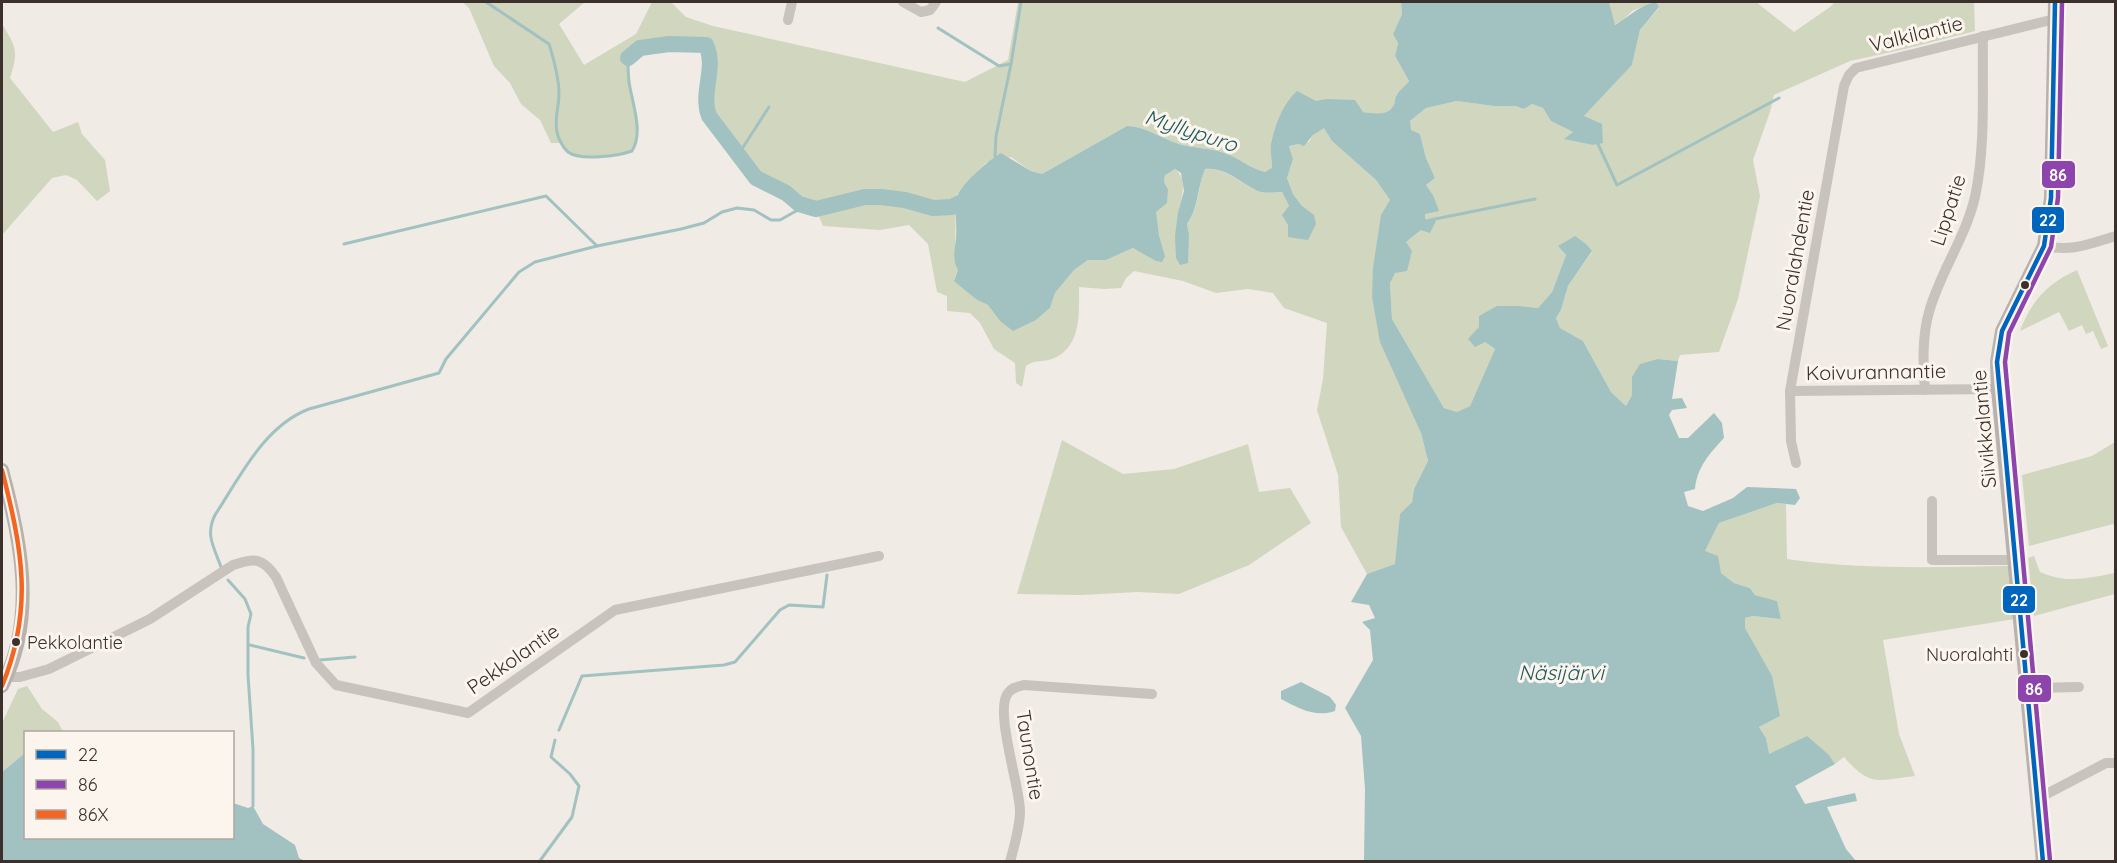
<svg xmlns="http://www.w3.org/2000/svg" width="2117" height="863" font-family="Quicksand,sans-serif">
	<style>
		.green { fill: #d1d6bf }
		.water { fill: #a1c2c1 }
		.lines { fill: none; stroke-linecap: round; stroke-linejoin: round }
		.stream { stroke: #a1c2c1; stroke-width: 3 }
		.river { stroke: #a1c2c1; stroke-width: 16 }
		.minor { stroke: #c9c3be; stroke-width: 10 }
		.major { stroke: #b8b1ad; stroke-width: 14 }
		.bus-1-casing { stroke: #fbf5ee; stroke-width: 9 }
		.bus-2-casing { stroke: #fbf5ee; stroke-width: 9 }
		.bus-3-casing { stroke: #fbf5ee; stroke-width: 9 }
		.bus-1 { stroke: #0065bd; stroke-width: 4.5 }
		.bus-2 { stroke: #8e44ad; stroke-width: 4.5 }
		.bus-3 { stroke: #f26522; stroke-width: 4.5 }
		.bus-dot { fill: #3b302b; stroke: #fbf5ee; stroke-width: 2 }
		.labels { text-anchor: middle; stroke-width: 6; stroke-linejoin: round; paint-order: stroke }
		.bus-label { font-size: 18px; fill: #3b302b; stroke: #fbf5ee; text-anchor: start }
		.street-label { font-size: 20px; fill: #3b302b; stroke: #fbf5ee }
		.water-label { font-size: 21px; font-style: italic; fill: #1f5a5e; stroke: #fbf5ee }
		.line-badge { stroke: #fbf5ee; stroke-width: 2 }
		.badge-label { font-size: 16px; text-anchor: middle; font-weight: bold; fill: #fff }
	</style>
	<rect width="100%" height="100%" fill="#f0ebe5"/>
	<g class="green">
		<path d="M462 2H585L559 24 584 65 636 34 652 2H671L686 17 713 26 965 82 1008 60 1018 2H1401L1402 14 1393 34 1398 43 1395 56 1409 81 1404 88 1396 95 1394 107 1388 112 1378 114 1363 112 1326 99 1281 114 1271 146 1272 169 1265 172C1249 167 1241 161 1227 154 1211 147 1192 149 1176 143 1159 137 1144 126 1127 126L1042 174 1031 171 1011 157 986 163 966 183 956 196 955 254 958 270 954 280 977 300 988 305 1000 321 1036 320 1050 308 1055 293 1074 270 1088 260H1106L1133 248 1145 254 1165 256 1159 235 1155 212 1168 189 1164 182 1165 174 1175 169C1188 179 1182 198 1178 212L1189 234 1187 224C1199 207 1198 188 1204 169 1225 167 1240 183 1258 191 1265 194 1274 192 1282 192L1289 206 1288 237 1302 206 1293 194 1287 178 1293 159 1289 146 1309 142 1313 135 1324 127 1332 141 1376 180 1390 200 1372 297 1377 319 1421 433 1428 461 1414 489 1412 502 1400 515 1396 564 1367 574 1341 527 1338 475 1317 410 1323 379 1327 323 1284 308 1273 293 1248 289 1216 293 1183 281 1134 271 1126 278 1121 288 1104 289 1079 287C1079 314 1082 350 1049 360 1040 362 1034 360 1026 366L1022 387 1016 383 1015 363 994 349 980 323 970 313 947 311V296L937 292 928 244 909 225 880 230 823 226 816 209 799 204 786 193 756 178 709 116C700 92 717 68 706 45L669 44 640 48 628 58C628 66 628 74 629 82 632 103 645 132 632 151 616 156 587 161 571 153 567 151 564 147 561 143H551L540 120 521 104 510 83 494 66 469 8Z"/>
		<path d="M1609 2H1653L1632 11 1623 20 1614 25Z"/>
		<path d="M1656 2H1756L1794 32 1830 7 1835 2H1974L1975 31 1905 49 1850 61 1774 95 1770 112 1753 160 1760 196 1738 299 1719 352 1680 355 1678 361 1658 359 1632 377V395L1626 406 1611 392 1583 341 1560 328 1556 318 1561 310 1568 286 1592 252 1558 246 1566 255 1552 292 1538 308 1520 306 1485 342 1495 349 1470 406 1457 412 1444 408 1392 319 1390 283 1406 242 1421 230 1425 214 1434 201 1433 195 1426 185 1435 178 1426 158 1420 134 1410 130V121L1426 108 1457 101 1494 106H1515L1524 109 1532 104 1543 108 1551 121 1573 132 1565 139 1594 145 1603 142 1602 134 1584 116 1632 65 1640 30 1659 8Z"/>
		<path d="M2 24C16 47 19 51 10 78L53 132 78 122 82 134 105 160 110 191 97 201 77 180 66 175 52 178 2 235Z"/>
		<path d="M2077 270 2108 346 2101 349 2093 331 2086 334 2082 325 2069 331 2059 312 2020 331C2031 301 2048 283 2077 270Z"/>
		<path d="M1062 440 1123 474 1174 469 1248 444 1259 492 1290 488 1311 523 1249 565 1179 594 1138 592 1082 595 1017 594Z"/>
		<path d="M2115 442V527L2113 524 2029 546 2022 475 2092 456Z"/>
		<path d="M1777 503 1786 504 1787 559C1861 570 1936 567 2011 566L2015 619 1883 640 1899 734 1915 776C1878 780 1871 788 1844 757L1835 764 1829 755 1768 754 1766 738 1759 727 1779 716 1755 648 1745 628V618L1753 616 1781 619 1777 601 1755 595 1750 588 1734 583 1721 573 1705 551 1719 523Z"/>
		<path d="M2034 556 2040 572C2067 584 2087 578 2115 573V594L2034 616 2028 558Z"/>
		<path d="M27 686 42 709 58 722 63 732H26L25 753 2 772V723L18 689Z"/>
	</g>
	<g class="water">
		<path d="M1401 2H1609L1615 25C1629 17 1639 5 1656 2L1659 7 1640 30 1632 65 1584 116 1602 124 1603 143 1593 145 1564 139 1573 132 1551 121 1543 108 1532 104 1524 109 1515 106H1494L1457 101 1426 108 1410 121 1411 130 1420 134 1426 158 1435 178 1426 185 1433 195 1439 211 1425 214V219L1436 221 1430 233 1421 230 1406 242 1412 251 1407 271 1395 273 1390 283 1392 319 1444 408 1457 412 1470 406 1495 349 1485 342 1475 347 1468 339 1479 327V316L1497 306H1520L1538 308 1552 292 1566 255 1558 246 1575 236 1586 244 1592 251 1568 286 1561 310 1556 318 1560 328 1583 341 1611 392 1626 406 1632 395V377L1640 364 1658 359 1678 361 1672 399 1682 398 1687 408 1672 410 1669 415 1679 438H1688L1714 413 1722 423 1724 438C1710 453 1697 467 1695 489L1684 492 1688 506 1703 511 1733 498 1747 487 1796 489 1800 498 1795 505 1777 503 1719 523 1705 551 1718 556 1721 573 1734 583 1750 588 1755 595 1777 601 1781 619 1753 616 1745 618V628L1772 676 1780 716 1759 727 1766 738 1769 754 1807 736 1829 755 1835 764 1795 786 1805 804 1855 793 1857 801 1827 807 1846 849 1856 861H1364L1365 789 1361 736 1345 708 1373 660 1370 630 1362 622 1375 618 1369 605 1351 602 1367 574 1395 564 1400 514 1412 502 1414 489 1428 461 1421 433 1380 342 1372 297 1373 268 1381 215 1390 200 1376 180 1332 141 1324 128 1313 135 1304 146 1299 144 1289 146 1293 159 1287 178 1293 194 1302 206 1314 215 1316 224 1308 240 1288 237V225L1282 215 1289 206 1282 192C1275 192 1265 194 1258 191 1240 183 1226 167 1205 169 1197 188 1199 207 1187 224L1189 234 1188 263 1180 265 1176 258 1175 236 1178 212 1184 191 1181 173 1175 169 1165 175 1164 182 1168 189 1167 203 1156 212 1159 235 1165 256 1162 262 1156 261 1133 248 1106 260H1088L1074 270 1055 293 1050 308 1036 320 1013 331 1000 321 988 305 977 300 954 281 958 270C952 260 955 249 956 238 957 225 955 212 956 200 958 186 989 160 1001 153L1031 171 1042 174 1127 126C1144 126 1159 137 1176 143 1192 149 1211 147 1227 154 1241 160 1250 168 1265 172L1272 168C1272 160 1270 151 1271 144 1275 125 1283 103 1297 91L1316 101 1326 99 1355 100 1363 112C1373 113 1388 117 1394 105 1395 102 1395 98 1396 96 1399 90 1405 87 1409 81L1395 56 1398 43 1393 34 1402 14Z"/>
		<path d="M1301 682 1330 697 1336 705 1335 711C1316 718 1298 708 1281 699V691Z"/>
		<path d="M25 753 26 838H232L233 803 248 808 253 806 263 824 295 845 299 858 305 861H2V772Z"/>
	</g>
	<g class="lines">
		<g class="stream">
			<path d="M486 2 549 44C554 60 559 77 559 94 559 107 554 119 557 132 558 138 563 148 568 152 580 161 618 156 632 151 644 132 632 103 629 82 628 74 628 66 628 58"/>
			<path d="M938 28 999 66 1011 64"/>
			<path d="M1598 144 1617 185 1779 98"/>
			<path d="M738 155 769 107"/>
			<path d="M995 156 996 136 1011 64 1021 2"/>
			<path d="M1430 220 1535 199"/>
			<path d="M344 244 546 196 597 246"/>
			<path d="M221 567C214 547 205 535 215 515 240 477 264 426 309 409L439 373 446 359 519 272 535 262 597 246 681 229 704 223 722 212 737 208 754 210 771 220H780L805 206"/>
			<path d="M228 580 245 599 251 614 248 627V675L253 749V806"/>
			<path d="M250 645 304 658"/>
			<path d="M320 660 355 657"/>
			<path d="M559 730 582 676 724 665 735 662 780 610 789 605 823 607 827 575"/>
			<path d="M539 862 572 817 579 786 570 774 551 757 555 740"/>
		</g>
		<path class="river" d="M628 58 640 48 669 44 706 45C717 68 700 92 709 116L756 178 786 193 799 204 816 209 865 197H881L905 200 933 208 952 207 972 197H976"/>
		<g class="minor">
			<path d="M903 2 921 12 930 10 936 2"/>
			<path d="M788 20 792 2"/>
			<path d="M2044 246C2073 252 2088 244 2116 236"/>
			<path d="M1925 390C1923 364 1922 337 1929 312 1940 272 1965 239 1975 197 1986 145 1982 89 1983 36"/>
			<path d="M1790 391 1998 389"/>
			<path d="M1796 463 1791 441 1790 391 1844 86 1849 75 1856 68 2055 19"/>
			<path d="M1932 501V560H2015"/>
			<path d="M6 677H20L49 669 150 619 233 565C254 558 262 557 276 577L316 663 336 685 468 713 615 610 879 556"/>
			<path d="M2027 688 2079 687"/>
			<path d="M2037 799 2106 763H2115"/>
			<path d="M1010 862C1014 846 1020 828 1020 811 1020 787 994 710 1008 693 1012 687 1018 687 1024 685L1152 694"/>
		</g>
		<g class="major">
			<path d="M2 470C21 540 37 618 2 686"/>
			<path d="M2043 862 1998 389 1997 362 2002 331 2044 246 2051 198 2055 2"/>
		</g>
		<g class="bus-1-casing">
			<path id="bus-1" d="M2043 862 1997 362 2002 331 2044 246 2051 198 2055 2"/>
		</g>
		<g class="bus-2-casing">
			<path id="bus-2" d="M2050 861 2005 362 2009 333 2051 247 2058 198 2062 2"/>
		</g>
		<g class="bus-3-casing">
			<path id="bus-3" d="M2 470C22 549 34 608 2 686"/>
		</g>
		<use href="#bus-1" class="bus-1"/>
		<use href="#bus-2" class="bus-2"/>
		<use href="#bus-3" class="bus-3"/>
	</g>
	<g class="bus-dot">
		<circle cx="2025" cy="285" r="5"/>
		<circle cx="16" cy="642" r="5"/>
		<circle cx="2024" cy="654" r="5"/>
	</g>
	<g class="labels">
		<g class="bus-label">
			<text x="27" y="649">Pekkolantie</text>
			<text x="2013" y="661" text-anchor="end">Nuoralahti</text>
		</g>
		<g class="street-label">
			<text transform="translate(1916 34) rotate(-14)" y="7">Valkilantie</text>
			<text transform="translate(1948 210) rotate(-72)" y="7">Lippatie</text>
			<text transform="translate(1795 260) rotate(-80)" y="7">Nuoralahdentie</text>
			<text transform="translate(1876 372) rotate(-1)" y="7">Koivurannantie</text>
			<text transform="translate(1984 429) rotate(-95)" y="7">Siivikkalantie</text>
			<text transform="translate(513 659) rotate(-35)" y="7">Pekkolantie</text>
			<text transform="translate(1030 755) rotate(81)" y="7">Taunontie</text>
		</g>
		<g class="water-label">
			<text transform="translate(1191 131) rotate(18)" y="7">Myllypuro</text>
			<text x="1561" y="680">Näsijärvi</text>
		</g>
	</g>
	<g class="line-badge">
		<rect x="2041" y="160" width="35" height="29" rx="6" fill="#8e44ad"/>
		<rect x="2031" y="206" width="34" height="28" rx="6" fill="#0065bd"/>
		<rect x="2002" y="585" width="34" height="29" rx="6" fill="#0065bd"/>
		<rect x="2017" y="674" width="35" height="29" rx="6" fill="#8e44ad"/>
	</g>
	<g class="badge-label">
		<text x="2058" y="181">86</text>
		<text x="2048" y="226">22</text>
		<text x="2019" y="606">22</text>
		<text x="2034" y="695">86</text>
	</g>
	<rect width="2117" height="863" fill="none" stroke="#3b302b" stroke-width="6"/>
	<rect x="24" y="731" width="210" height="108" fill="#fbf5ee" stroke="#aea6a0" stroke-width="1.5"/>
	<rect x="36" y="750" width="30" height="9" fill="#0065bd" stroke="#aea6a0" stroke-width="1.5"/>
	<text x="78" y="761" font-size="18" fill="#3b302b">22</text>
	<rect x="36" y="780" width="30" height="9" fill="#8e44ad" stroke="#aea6a0" stroke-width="1.5"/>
	<text x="78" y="791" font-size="18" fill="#3b302b">86</text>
	<rect x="36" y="810" width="30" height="9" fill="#f26522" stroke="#aea6a0" stroke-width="1.5"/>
	<text x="78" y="821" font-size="18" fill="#3b302b">86X</text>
</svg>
